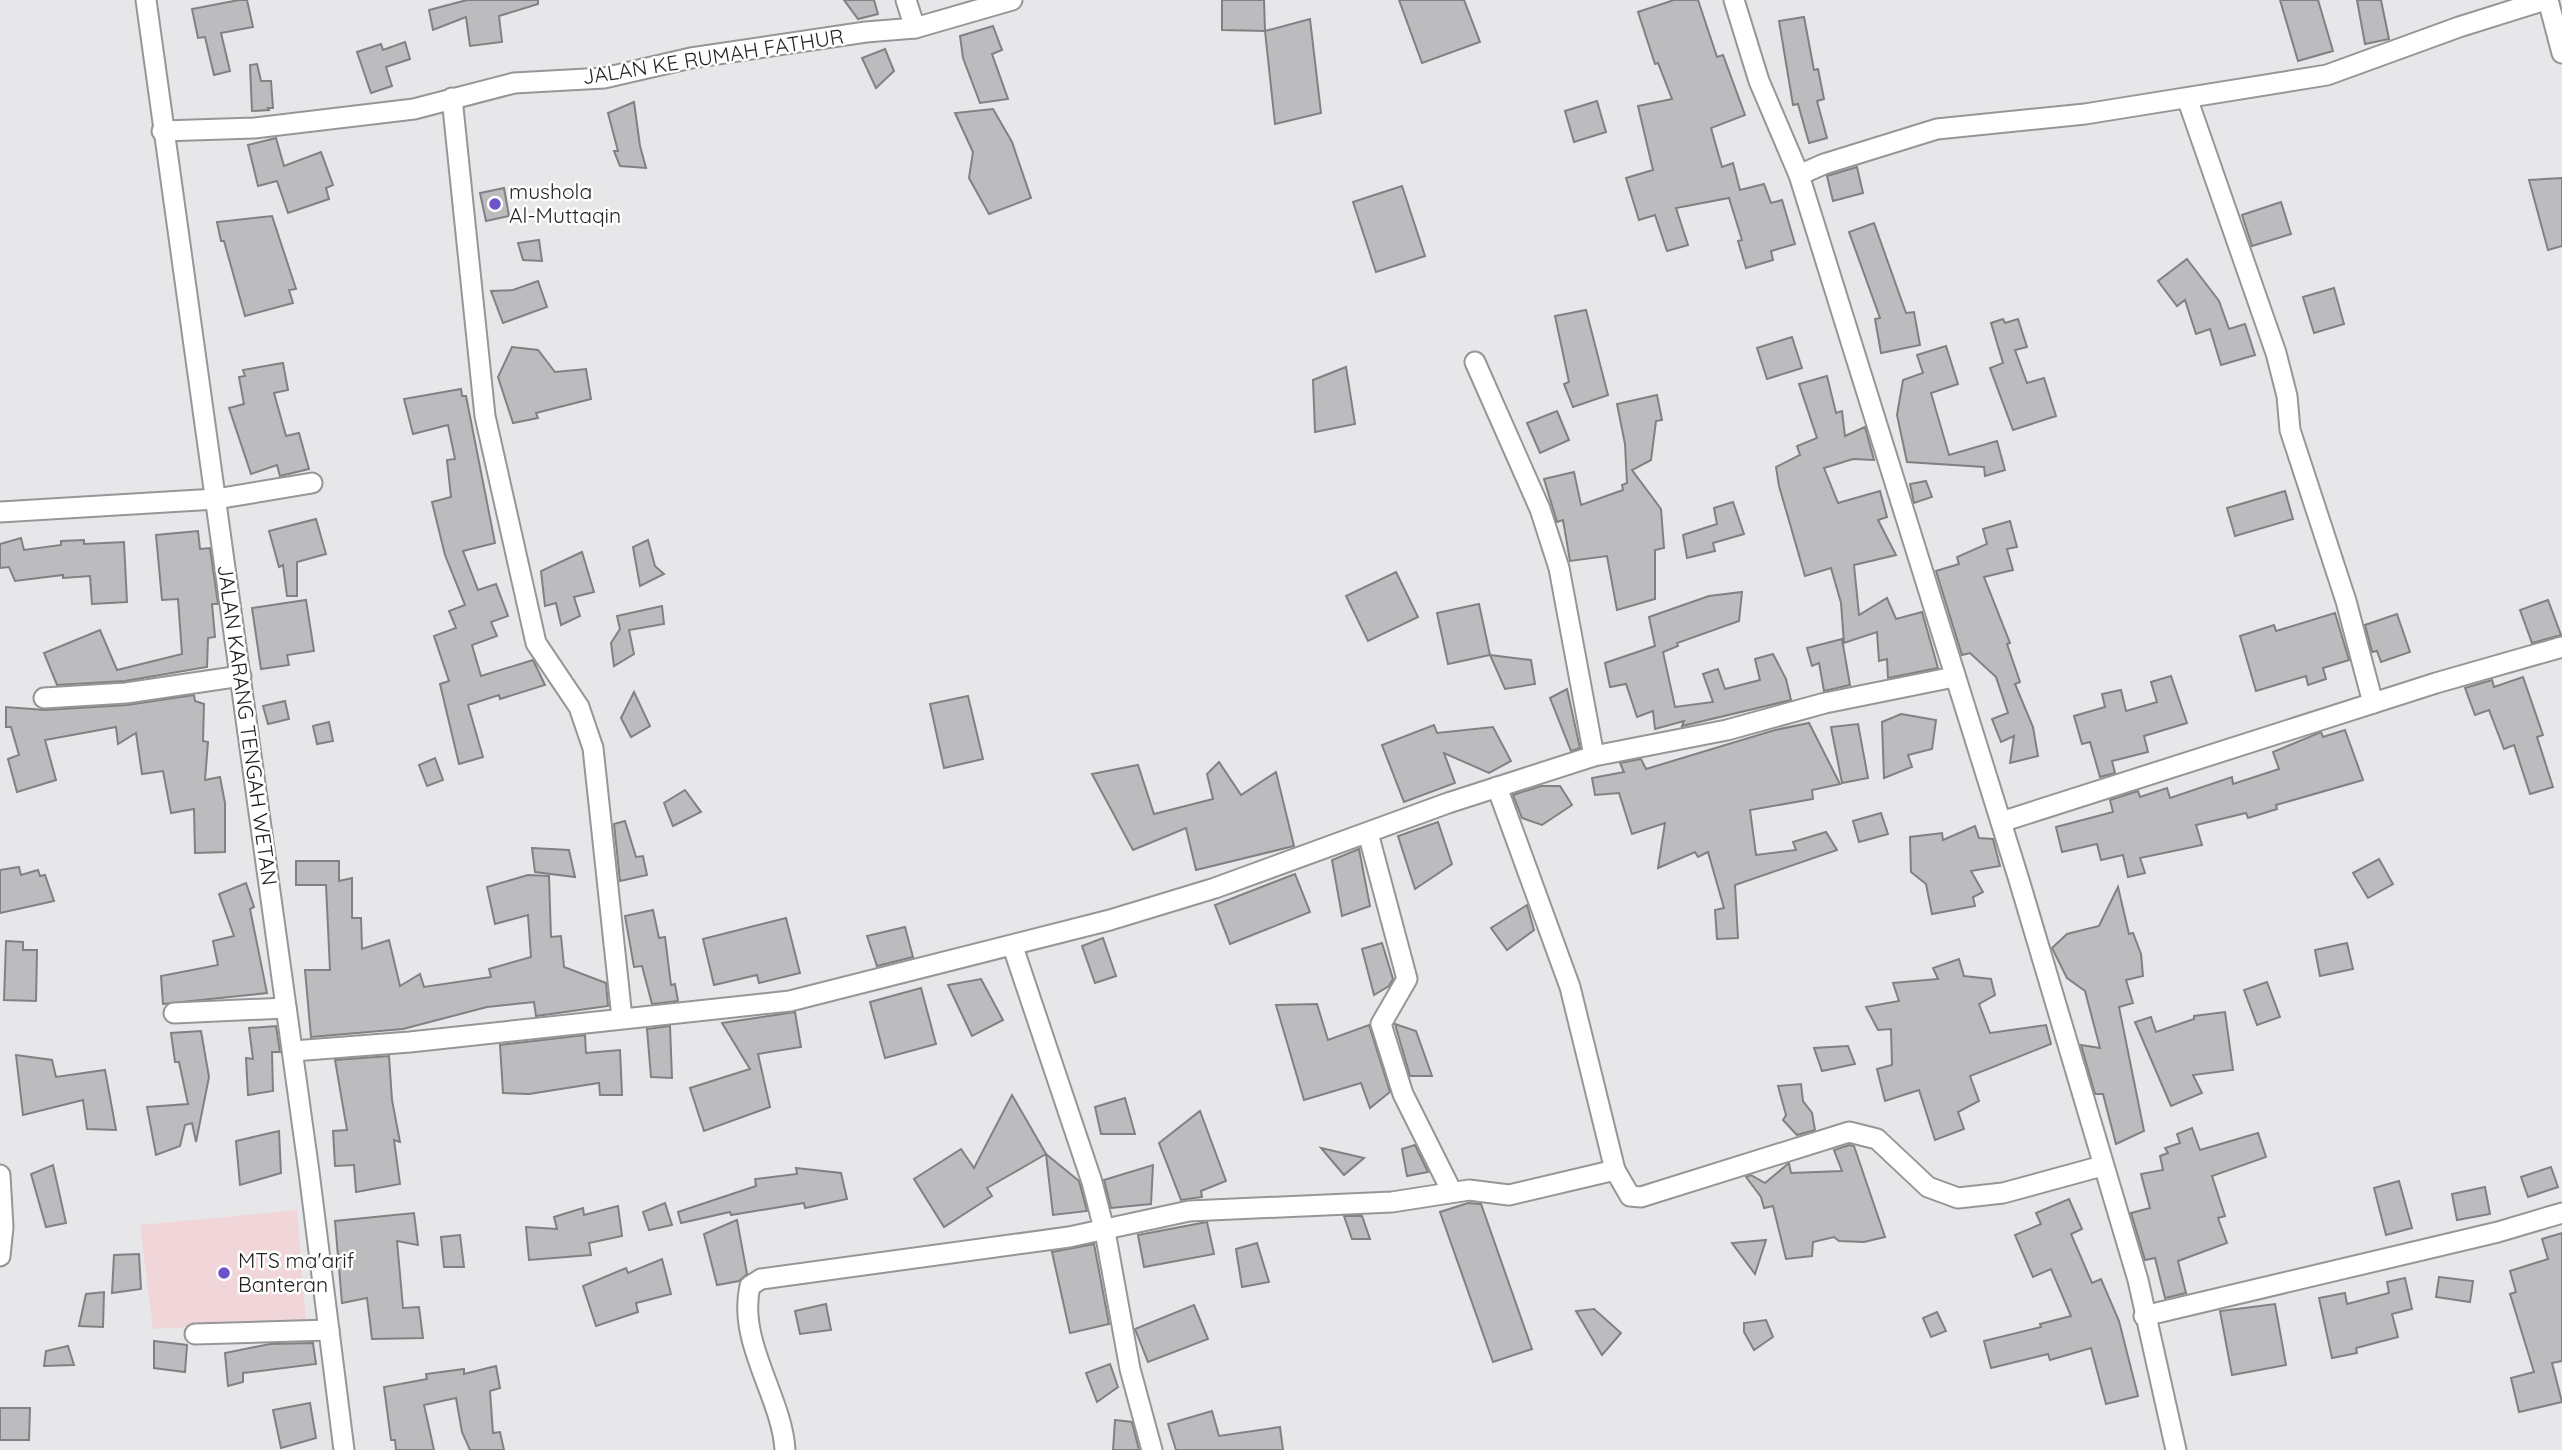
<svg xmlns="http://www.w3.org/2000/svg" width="2562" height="1450" font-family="Quicksand,sans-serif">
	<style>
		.education { fill: #f0d6d8 }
		.building { fill: #bcbcbf; stroke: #818183; stroke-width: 2 }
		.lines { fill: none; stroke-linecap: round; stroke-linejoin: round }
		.street-casing { stroke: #969698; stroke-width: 23 }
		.street { stroke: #fff; stroke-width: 19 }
		.poi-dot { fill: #6c53cc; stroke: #fff; stroke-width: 2.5 }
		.labels { text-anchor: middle; stroke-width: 5; stroke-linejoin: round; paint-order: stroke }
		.street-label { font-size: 21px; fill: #1f1f20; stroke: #fff }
		.poi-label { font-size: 21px; fill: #1f1f20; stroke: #fff; text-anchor: start }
	</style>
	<rect width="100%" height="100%" fill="#e7e7ea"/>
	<path class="education" d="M297 1210 306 1321 153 1329 140 1225Z"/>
	<g class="building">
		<path d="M239 0H247L253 27 221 33 230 71 214 75 205 37 198 38 192 9Z"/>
		<path d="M467 0H538V4L499 16 502 42 470 46 466 17 433 30 429 10Z"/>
		<path d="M844 0H874L878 14 858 19Z"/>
		<path d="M1222 0H1264L1265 31 1222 30Z"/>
		<path d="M1399 0H1464L1480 42 1422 63Z"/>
		<path d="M1674 0H1698L1717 57 1723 55 1745 115 1711 128 1722 167 1733 163 1740 190 1764 184 1771 203 1782 200 1795 244 1771 251 1773 260 1746 268 1738 241 1742 240 1729 198 1676 208 1688 245 1667 251 1655 215 1639 220 1626 178 1653 170 1638 106 1672 99 1658 63 1655 64 1638 12Z"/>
		<path d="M2280 0H2318L2333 51 2298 61Z"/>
		<path d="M2357 0H2381L2389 39 2365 44Z"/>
		<path d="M1804 17 1814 70 1818 69 1824 99 1817 101 1827 138 1809 143 1798 104 1793 105 1779 21Z"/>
		<path d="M1310 19 1321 113 1275 124 1265 31Z"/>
		<path d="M993 26 1002 50 992 54 1008 99 980 103 963 58 960 36Z"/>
		<path d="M405 42 410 59 386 67 392 86 371 93 357 52 381 44 383 50Z"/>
		<path d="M885 49 894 71 876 88 862 58Z"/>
		<path d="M257 64 261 81H271L273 108H268L269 110 252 111 250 65Z"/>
		<path d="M1597 101 1606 132 1574 142 1565 111Z"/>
		<path d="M634 102 640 146 646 168 620 166 614 151H618L608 113Z"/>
		<path d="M993 109 1012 142 1031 198 989 214 969 178 973 152 955 113Z"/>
		<path d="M276 138 284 166 321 152 333 185 326 188 329 199 288 213 277 181 258 186 248 145Z"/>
		<path d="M1857 167 1863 193 1833 201 1827 176Z"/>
		<path d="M2562 178V246L2548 250 2529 180Z"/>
		<path d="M1402 186 1425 256 1376 272 1353 202Z"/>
		<path d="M504 188 509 216 486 221 480 193Z"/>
		<path d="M2281 202 2291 234 2252 246 2242 215Z"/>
		<path d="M272 216 296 289 289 290 293 303 245 316 224 241H221L217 222Z"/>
		<path d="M1874 223 1906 313 1914 312 1920 345 1881 353 1875 319 1880 318 1849 232Z"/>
		<path d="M539 240 542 261 523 260 518 243Z"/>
		<path d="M2187 259 2219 301 2229 329 2245 324 2255 355 2221 365 2210 329 2196 334 2185 300 2177 306 2158 281Z"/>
		<path d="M538 281 547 307 503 323 491 291 513 290Z"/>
		<path d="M2334 288 2344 324 2314 333 2303 297Z"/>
		<path d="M1586 310 1608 395 1573 407 1564 384 1569 382 1555 316Z"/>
		<path d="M2003 319 2005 323 2018 319 2027 347 2015 350 2027 383 2044 378 2056 416 2013 430 1990 368 2003 363 1991 323Z"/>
		<path d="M1792 337 1802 368 1767 379 1757 348Z"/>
		<path d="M1946 346 1958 384 1931 393 1949 455 1997 441 2005 470 1985 476 1984 467 1907 462 1897 415 1903 380 1923 373 1917 355Z"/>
		<path d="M512 347 538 350 555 372 586 369 591 399 536 413 538 418 513 423 498 377Z"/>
		<path d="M283 363 288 390 274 393 286 436 299 433 309 469 280 476 277 465 251 474 229 408 244 404 239 377 245 376 243 370Z"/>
		<path d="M1346 367 1355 424 1315 432 1313 380Z"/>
		<path d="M1827 376 1836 413 1842 411 1845 436 1865 427 1874 460 1853 459 1824 468 1838 503 1880 491 1887 517 1878 520 1896 555 1854 565 1859 615 1887 598 1896 619 1922 612 1938 668 1888 678 1887 659 1879 661 1877 632 1844 643 1841 603 1831 568 1805 576 1779 486 1776 467 1800 455 1797 446 1817 438 1799 384Z"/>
		<path d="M461 389 462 396H466L495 543 463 551 478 590 496 584 508 616 491 622 497 636 472 645 481 676 533 660 545 685 500 699 499 695 468 705 483 757 459 764 440 684 449 681 434 636 456 628 449 611 465 605 445 555 432 502 451 497 447 460 455 459 448 425 413 434 404 399Z"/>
		<path d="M1657 395 1662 420 1656 421 1651 460 1632 470 1661 509 1664 548 1655 550V599L1617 610 1607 556 1570 561 1563 520 1557 522 1544 479 1574 472 1581 505 1623 490 1622 485 1627 483 1625 444 1617 404Z"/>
		<path d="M1557 411 1569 440 1540 453 1527 423Z"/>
		<path d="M1926 481 1932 497 1914 503 1910 484Z"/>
		<path d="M2285 491 2293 519 2235 536 2227 508Z"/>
		<path d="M1733 502 1744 534 1713 543 1715 551 1687 558 1683 535 1717 524 1714 508Z"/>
		<path d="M316 519 326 554 297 562V596H287L283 565 279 567 269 531Z"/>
		<path d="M2010 521 2017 547 2007 549 2013 570 1984 577 2010 643 2007 644 2020 682 2015 684 2033 727 2038 756 2010 763 2014 736 2001 742 1992 719 2008 713 1996 677 1970 653 1962 655 1936 571 1959 564 1957 557 1987 544 1983 529Z"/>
		<path d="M198 531 200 549 210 548 218 604H212L215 637 208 638 207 667 125 681 57 685 44 653 100 630 117 670 182 654 178 599 162 600 156 535Z"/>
		<path d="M21 538 24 550 61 545V541L84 540V544L124 542 127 602 92 604 90 576 63 578V575L15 581 9 567 0 568V544Z"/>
		<path d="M648 540 655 566 664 574 640 586 633 547Z"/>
		<path d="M582 552 594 592 574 597 580 616 561 625 556 603 545 606 541 571Z"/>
		<path d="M1396 572 1418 617 1368 641 1346 596Z"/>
		<path d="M1742 592 1739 621 1677 643 1678 646 1663 652 1675 707 1713 702 1703 674 1718 669 1725 689 1760 680 1755 659 1773 654 1786 679 1791 700 1682 726 1684 721 1655 729 1653 711 1637 717 1626 684 1610 687 1605 663 1655 646 1649 617 1709 596Z"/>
		<path d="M306 600 314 651 287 655 289 665 261 669 252 608Z"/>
		<path d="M2548 600 2561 635 2532 643 2520 610Z"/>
		<path d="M1479 604 1490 655 1448 664 1437 613Z"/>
		<path d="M662 606 664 624 629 630 634 654 614 666 611 643 620 629 617 616Z"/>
		<path d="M2335 613 2349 660 2323 668 2326 679 2308 685 2306 676 2256 691 2240 636 2274 625 2276 631Z"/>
		<path d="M2397 614 2410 652 2381 662 2377 651 2372 652 2365 625Z"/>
		<path d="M1842 639 1850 685 1824 691 1819 663 1812 666 1807 648Z"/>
		<path d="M1490 655 1531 660 1535 684 1505 689Z"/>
		<path d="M2171 676 2187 723 2144 736 2148 752 2112 761 2115 773 2100 777 2090 742 2082 744 2074 716 2105 707 2102 694 2121 690 2126 711 2157 702 2151 682Z"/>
		<path d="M2523 677 2543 735 2537 737 2553 787 2530 794 2514 745 2504 749 2489 710 2475 715 2465 688 2492 680 2494 687Z"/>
		<path d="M1567 689 1580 748 1571 751 1550 698Z"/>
		<path d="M634 692 650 726 631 737 621 718Z"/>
		<path d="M194 695 195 701 204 704 203 741 208 742 205 780 220 777 225 803V852L195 853 194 809 171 813 163 771 142 774 136 733 118 744 116 727 45 740 56 780 17 792 8 759 19 755 11 727H6V707L45 710 127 705Z"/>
		<path d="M968 696 983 759 944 768 930 704Z"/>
		<path d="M285 701 289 719 268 724 263 706Z"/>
		<path d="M1901 714 1936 720 1932 749 1908 755 1912 767 1884 778 1882 722Z"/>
		<path d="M329 722 333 741 317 744 313 726Z"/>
		<path d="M1809 723 1840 784 1812 790 1813 799 1750 810 1756 855 1796 850 1793 842 1826 832 1837 850 1735 885 1738 938 1717 939 1715 910 1724 908 1708 852 1698 857 1695 852 1658 868 1665 823 1632 834 1619 793 1595 795 1592 778 1624 772 1620 763 1641 759 1646 769 1775 730Z"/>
		<path d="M1858 724 1868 778 1842 783 1831 727Z"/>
		<path d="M1434 725 1437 733 1493 727 1511 761 1489 773 1444 753 1455 783 1404 802 1382 745Z"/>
		<path d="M2345 730 2363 780 2276 805 2277 809 2248 818 2246 813 2196 825 2202 845 2140 858 2145 873 2128 877 2123 855 2101 860 2097 844 2062 852 2056 827 2113 812 2110 800 2138 791 2140 797 2167 788 2170 798 2232 777 2233 784 2279 769 2273 752 2321 732 2323 737Z"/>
		<path d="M435 758 443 780 427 786 419 765Z"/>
		<path d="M1219 762 1241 795 1276 772 1294 846 1196 870 1186 828 1133 850 1092 774 1138 765 1154 814 1213 799 1207 774Z"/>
		<path d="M1541 786H1560L1572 805 1542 825 1522 818 1513 795Z"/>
		<path d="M685 790 701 812 673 826 664 803Z"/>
		<path d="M1881 813 1888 834 1859 842 1853 821Z"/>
		<path d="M625 821 636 857 643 856 647 875 620 881 614 824Z"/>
		<path d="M1438 822 1452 864 1415 889 1398 836Z"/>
		<path d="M1975 826 1979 838 1993 839 2000 866 1971 871 1983 892 1973 897 1975 906 1932 914 1926 884 1911 872 1910 837 1942 833 1943 840Z"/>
		<path d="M532 848 569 850 575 877 535 872Z"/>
		<path d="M1359 849 1370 906 1342 916 1332 860Z"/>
		<path d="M2379 859 2393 884 2368 898 2353 873Z"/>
		<path d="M296 861H339V881L352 878V918H361L362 949 389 940 400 986 420 974 424 987 491 977 489 969 531 957 528 915 495 924 487 887 528 875 549 876 551 937 561 936 564 967 606 983 608 1006 536 1016 534 1002 487 1007 403 1029 311 1037 305 970H330L326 885H296Z"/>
		<path d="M19 867 21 875 38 870 40 876 45 875 54 901 0 913V870Z"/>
		<path d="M1295 874 1310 912 1230 944 1215 905Z"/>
		<path d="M246 883 254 907 250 909 267 993 163 1004 161 976 218 965 213 941 234 936 219 894Z"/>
		<path d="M2118 887 2129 934 2133 933 2141 954 2143 976 2126 980 2133 1003 2119 1007 2144 1131 2116 1144 2103 1094H2095L2081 1045 2100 1048 2085 991 2067 978 2052 948 2067 934 2099 926Z"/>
		<path d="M1527 905 1534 930 1507 950 1491 928Z"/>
		<path d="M653 910 659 938 665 937 671 985 675 984 678 1001 652 1004 642 966 634 967 625 916Z"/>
		<path d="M786 918 800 973 759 983 757 975 714 985 703 939Z"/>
		<path d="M905 927 913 957 877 966 867 936Z"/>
		<path d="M1103 938 1116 976 1095 983 1082 946Z"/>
		<path d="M6 941 23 942V950H37L36 1001 4 1000Z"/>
		<path d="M1382 943 1393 979 1389 986 1374 995 1362 949Z"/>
		<path d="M2347 943 2353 969 2320 976 2315 950Z"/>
		<path d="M1959 959 1964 976 1991 979 1995 995 1979 1004 1990 1033 2046 1025 2051 1044 1970 1076 1979 1101 1958 1112 1964 1129 1935 1140 1919 1090 1885 1101 1877 1069 1892 1065 1891 1029 1878 1030 1866 1007 1899 1001 1893 983 1938 979 1933 968Z"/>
		<path d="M981 979 1003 1020 972 1036 948 985Z"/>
		<path d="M2267 982 2280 1017 2257 1025 2244 990Z"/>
		<path d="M921 988 936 1044 885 1058 870 1002Z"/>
		<path d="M1317 1004 1328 1040 1369 1025 1390 1092 1370 1108 1361 1083 1304 1100 1276 1005Z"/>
		<path d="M795 1012 801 1047 758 1054 770 1107 704 1131 690 1088 750 1069 722 1023Z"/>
		<path d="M2225 1012 2233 1070 2193 1075 2202 1093 2171 1106 2135 1022 2151 1017 2156 1032 2194 1019V1016Z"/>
		<path d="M1395 1024 1416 1031 1432 1076H1410Z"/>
		<path d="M276 1026 280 1052H272L273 1091 248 1095 246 1058 253 1059 249 1028Z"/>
		<path d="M670 1026 672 1078 651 1077 647 1029Z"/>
		<path d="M201 1031 209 1077 196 1142 192 1123 185 1125 180 1146 156 1155 147 1107 188 1104 179 1062H175L171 1033Z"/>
		<path d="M585 1035 586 1053 620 1050 622 1095H600L599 1083 529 1094 503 1093 500 1045Z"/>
		<path d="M1848 1046 1855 1064 1822 1071 1814 1048Z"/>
		<path d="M16 1055 52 1060 56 1077 105 1070 116 1130 87 1129 83 1100 23 1115Z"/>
		<path d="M389 1056 392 1100 400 1142 394 1140 400 1184 356 1192 354 1165 335 1166 333 1131 347 1130 335 1060Z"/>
		<path d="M1801 1084 1803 1101 1812 1113 1815 1130 1797 1135 1783 1120 1786 1115 1778 1086Z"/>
		<path d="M1012 1095 1046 1154 987 1188 992 1196 944 1227 914 1179 961 1149 974 1168Z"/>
		<path d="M1125 1098 1135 1134H1101L1095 1107Z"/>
		<path d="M1200 1111 1226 1181 1201 1191 1202 1197 1181 1200 1159 1143Z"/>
		<path d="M2192 1128 2200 1150 2258 1133 2266 1157 2212 1176 2225 1216 2218 1218 2227 1243 2178 1261 2186 1293 2165 1298 2155 1258 2145 1260 2131 1213 2150 1208 2141 1174 2163 1170 2160 1156 2168 1153 2165 1148 2180 1143 2177 1134Z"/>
		<path d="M279 1131 281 1173 240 1185 236 1141Z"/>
		<path d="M1415 1145 1428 1172 1407 1176 1402 1149Z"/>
		<path d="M1849 1145 1854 1146 1885 1237 1864 1242 1839 1241 1834 1237 1813 1242 1812 1256 1786 1259 1773 1206 1764 1208 1761 1197 1746 1177 1751 1175 1765 1183 1789 1163 1791 1173 1842 1171 1834 1150Z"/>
		<path d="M1321 1148 1364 1158 1344 1175Z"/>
		<path d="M1046 1154 1079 1181 1087 1211 1053 1215Z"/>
		<path d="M53 1165 66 1223 46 1227 31 1174Z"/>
		<path d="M1153 1165 1151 1204 1111 1208 1104 1180Z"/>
		<path d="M2551 1167 2558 1187 2528 1197 2521 1177Z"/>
		<path d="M796 1168 841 1173 847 1199 805 1208 804 1203 731 1215 730 1212 681 1223 678 1212 756 1186 755 1179 797 1174Z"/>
		<path d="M2399 1181 2412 1228 2386 1235 2374 1188Z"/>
		<path d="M2485 1187 2490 1214 2457 1220 2452 1194Z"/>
		<path d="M2069 1199 2082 1229 2071 1234 2092 1283 2101 1279 2119 1321 2138 1396 2106 1404 2091 1348 2050 1360 2048 1354 1991 1368 1984 1341 2041 1327 2040 1324 2071 1316 2051 1269 2033 1277 2015 1235 2041 1224 2036 1213Z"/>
		<path d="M665 1203 672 1225 649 1230 643 1212Z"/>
		<path d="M1468 1203 1481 1204 1532 1349 1493 1362 1440 1212Z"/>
		<path d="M618 1206 622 1236 589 1243 591 1255 529 1260 526 1227 557 1229 554 1217 583 1208 584 1215Z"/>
		<path d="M414 1213 418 1245 397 1241 403 1308 419 1307 423 1338 372 1339 367 1298 342 1303 335 1221Z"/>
		<path d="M1344 1216H1362L1370 1239H1352Z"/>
		<path d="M737 1220 747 1274 739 1281 717 1285 704 1234Z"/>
		<path d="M1207 1222 1214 1254 1144 1267 1138 1235Z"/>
		<path d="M2562 1233V1361L2552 1363 2562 1402 2519 1412 2511 1378 2534 1372 2510 1294 2516 1292 2510 1271 2548 1259 2542 1239Z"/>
		<path d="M460 1235 464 1267H444L441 1237Z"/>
		<path d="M1766 1240 1755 1274 1732 1243Z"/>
		<path d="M1257 1243 1269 1282 1242 1287 1236 1249Z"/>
		<path d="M1094 1244 1109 1324 1070 1333 1052 1252Z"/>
		<path d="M139 1254 141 1289 112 1293 114 1255Z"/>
		<path d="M662 1259 671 1294 636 1303 638 1312 596 1326 583 1286 626 1268 628 1273Z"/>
		<path d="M2439 1277 2473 1281 2470 1302 2436 1297Z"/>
		<path d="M2405 1278 2412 1309 2392 1314 2398 1337 2356 1348 2357 1353 2332 1358 2319 1298 2345 1293 2347 1304 2389 1293 2387 1282Z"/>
		<path d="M104 1292 103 1327 79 1326 86 1294Z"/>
		<path d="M826 1304 831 1330 800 1334 795 1311Z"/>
		<path d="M2275 1304 2286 1365 2232 1375 2220 1311Z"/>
		<path d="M1194 1305 1208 1339 1148 1362 1135 1329Z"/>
		<path d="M1594 1309 1621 1333 1602 1355 1576 1311Z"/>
		<path d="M1937 1312 1946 1331 1931 1337 1923 1318Z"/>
		<path d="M1766 1320 1773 1337 1754 1350 1744 1332V1323Z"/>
		<path d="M154 1341 187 1345 185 1372 154 1368Z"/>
		<path d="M313 1343 316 1364 243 1373V1382L228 1386 225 1353 270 1344Z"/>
		<path d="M68 1346 74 1365 44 1366 46 1351Z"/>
		<path d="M1110 1364 1118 1387 1097 1402 1086 1373Z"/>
		<path d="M496 1366 500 1388 490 1391 493 1433 500 1432 504 1450H470L462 1432 456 1398 424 1405 434 1450H396L395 1440H391L384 1387 427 1379 426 1374 464 1369V1374Z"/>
		<path d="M310 1403 316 1438 281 1448 273 1410Z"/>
		<path d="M0 1408H30L29 1440H0Z"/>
		<path d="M1212 1411 1219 1436 1280 1427 1283 1450H1176L1168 1424Z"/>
		<path d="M1115 1420 1132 1422 1139 1450H1113Z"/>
	</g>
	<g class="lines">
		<g class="street-casing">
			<g id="street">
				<path d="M146 0 309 1172 344 1450"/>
				<path d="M906 0 915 28"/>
				<path d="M1734 0 1759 81 1799 175 2019 880 2138 1280 2176 1450"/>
				<path d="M2548 0 2562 53"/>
				<path d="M452 98 485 416 536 643 579 707 593 748 622 1018"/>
				<path d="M2187 98 2276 353 2287 396 2290 430 2346 601 2373 703"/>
				<path d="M162 131 254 128 414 109 514 83 604 78 691 58 866 32 915 28 1012 0"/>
				<path d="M1799 175 1824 164 1937 129 2085 114 2327 75 2459 27 2545 0"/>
				<path d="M1475 362 1540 509 1559 568 1594 756"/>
				<path d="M0 512 216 499 312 483"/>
				<path d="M44 698 126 693 241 676"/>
				<path d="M1497 787 1570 987 1615 1170 1630 1196 1641 1197 1849 1132 1877 1139 1928 1187 1958 1198 2003 1193 2102 1166"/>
				<path d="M2001 822 2436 683 2562 647"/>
				<path d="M1368 833 1407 979 1381 1024 1403 1094 1452 1192"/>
				<path d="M1013 947 1092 1182 1106 1237 1130 1369 1152 1450"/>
				<path d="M174 1013 286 1008"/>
				<path d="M293 1051 410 1042 790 1001 1110 920 1215 888 1448 803 1594 756 1727 730 1825 703 1954 677"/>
				<path d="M0 1175 3 1227 0 1256"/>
				<path d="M2144 1316 2498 1232 2562 1213"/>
				<path d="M195 1334 329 1330"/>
				<path d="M785 1450C782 1397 737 1342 750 1286L761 1279 1069 1237 1189 1211 1392 1202 1469 1190 1509 1195 1615 1170"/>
			</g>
		</g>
		<use href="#street" class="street"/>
	</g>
	<g class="poi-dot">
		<circle cx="495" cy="204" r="7"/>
		<circle cx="224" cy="1273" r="7"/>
	</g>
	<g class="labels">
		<g class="street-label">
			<text transform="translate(713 57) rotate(-9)" y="7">JALAN KE RUMAH FATHUR</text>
			<text transform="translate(247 725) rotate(82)" y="7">JALAN KARANG TENGAH WETAN</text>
		</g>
		<g class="poi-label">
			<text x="509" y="199">mushola<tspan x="509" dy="24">Al-Muttaqin</tspan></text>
			<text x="238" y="1268">MTS ma'arif<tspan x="238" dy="24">Banteran</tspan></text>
		</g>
	</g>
</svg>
